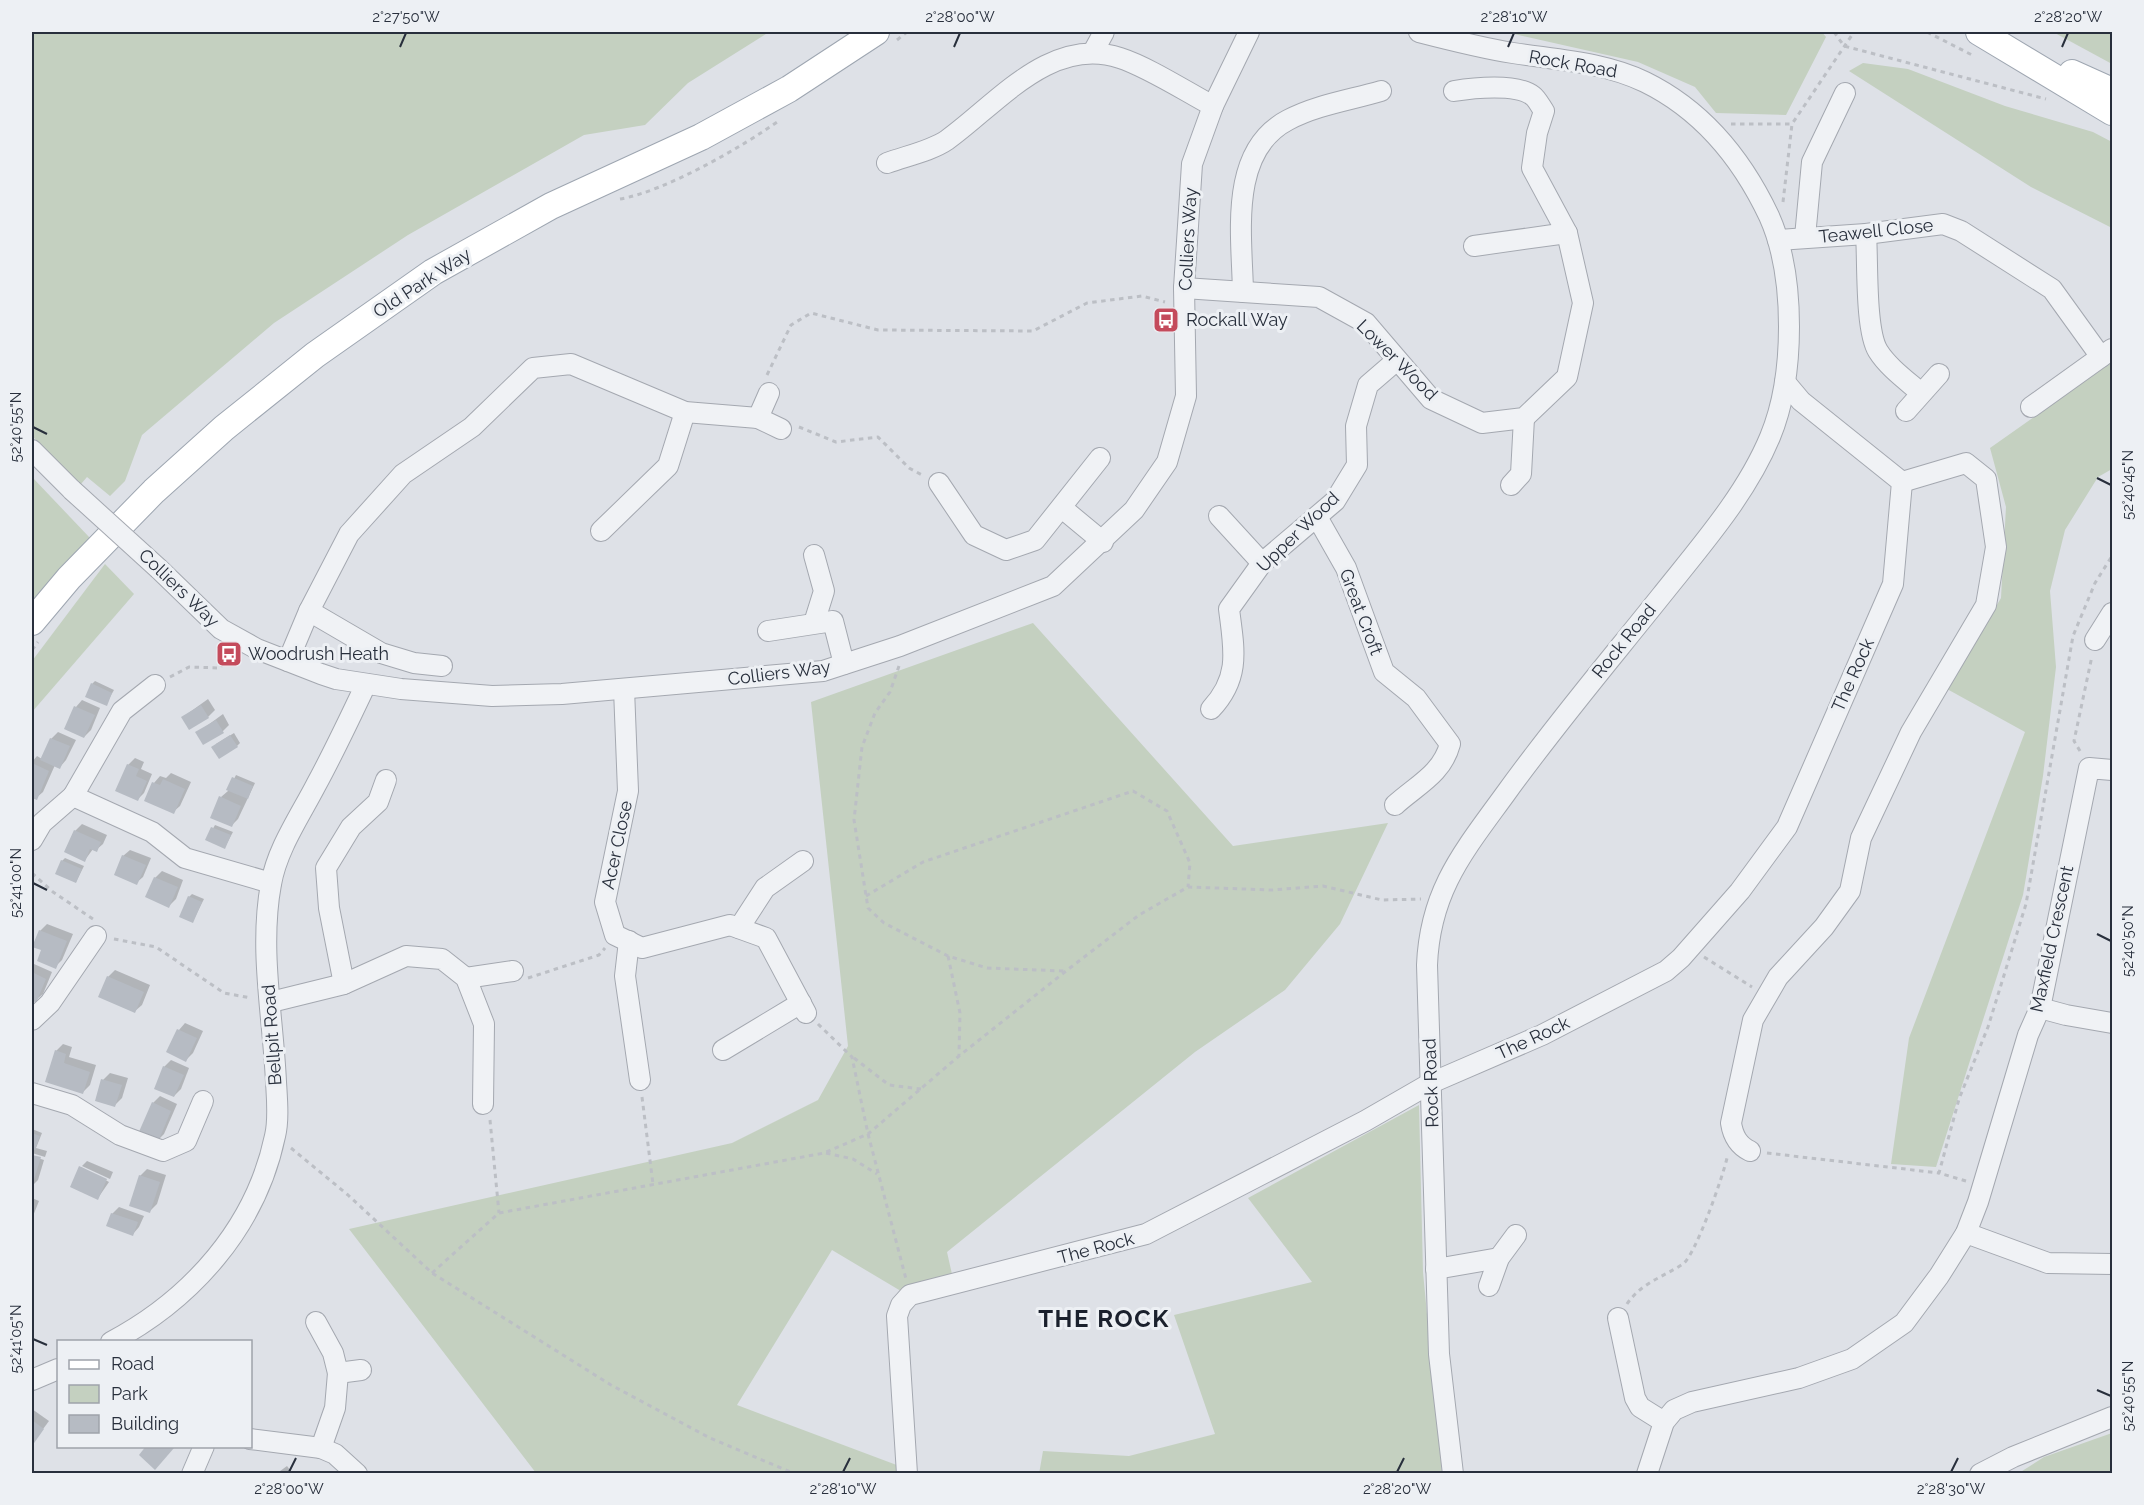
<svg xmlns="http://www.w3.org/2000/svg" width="2144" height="1505" font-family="Raleway,sans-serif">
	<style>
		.green { fill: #c4d0c0 }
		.shadow { fill: #0003 }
		.building { fill: #b6bbc3 }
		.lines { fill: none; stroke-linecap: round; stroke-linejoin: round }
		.minor-casing { stroke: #a4a8b0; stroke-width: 22 }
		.major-casing { stroke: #9ea6b1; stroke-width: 28 }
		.path { stroke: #bcbfc5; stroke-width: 3; stroke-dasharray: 4.5 4.5; stroke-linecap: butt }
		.minor { stroke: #f0f2f5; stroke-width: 20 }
		.major { stroke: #fff; stroke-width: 26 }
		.minor-bridge-casing { stroke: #a4a8b0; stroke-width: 22; stroke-linecap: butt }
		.minor-bridge { stroke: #f0f2f5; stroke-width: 20 }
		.ticks { fill: none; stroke: #282f3c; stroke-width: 2 }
		.labels { text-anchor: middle; stroke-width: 6; stroke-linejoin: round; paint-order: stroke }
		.street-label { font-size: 18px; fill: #282f3c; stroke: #edf0f4 }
		.poi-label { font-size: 18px; fill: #282f3c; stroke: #edf0f4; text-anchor: start }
		.district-label { font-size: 24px; font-weight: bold; letter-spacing: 1.5px; fill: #1b212d; stroke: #edf0f4 }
		.neatline { fill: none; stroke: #282f3c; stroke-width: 2 }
		.ticks-label { font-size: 15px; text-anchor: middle; fill: #282f3c }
	</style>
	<rect width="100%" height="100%" fill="#dee1e7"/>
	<g class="green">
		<path d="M32 32H769L688 83 645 125 584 135 408 235 274 323 142 435 125 481 110 496 87 477 81 484 32 436Z"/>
		<path d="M1505 32H1822L1826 37 1786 115 1716 113 1695 87 1638 62Z"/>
		<path d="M2053 32H2112V64Z"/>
		<path d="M1863 63 1908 69 2005 106 2093 132 2112 142V228L2031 187 1849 71Z"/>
		<path d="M2112 362V469L2098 477 2065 530 2050 591 2056 667 2043 776 2023 895 1936 1167 1891 1164 1909 1038 2025 732 1947 689 2001 598 2006 507 1990 448Z"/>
		<path d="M32 477 90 538 32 606Z"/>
		<path d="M105 564 134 594 32 712V661Z"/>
		<path d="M1033 623 1233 846 1388 823 1340 924 1285 990 1195 1052 947 1252 956 1292 921 1303 832 1250 737 1405 902 1467V1473H536L349 1229 732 1143 818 1100 848 1046 811 702Z"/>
		<path d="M1419 1105 1423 1272 1442 1473 1039 1474 1043 1451 1129 1456 1215 1434 1174 1315 1312 1282 1248 1198Z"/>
		<path d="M2112 1433V1473H2019L2044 1457Z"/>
	</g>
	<g class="shadow">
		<path d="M95 681 114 690 106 704 92 684Z"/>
		<path d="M208 699 215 710 208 717H183Z"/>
		<path d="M82 700 100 708 91 730 84 737 66 729 76 707Z"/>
		<path d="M223 714 229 725 223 731 197 733Z"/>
		<path d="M58 732 76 740 66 760 60 767 55 765 43 792 36 798 32 796V762L37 756 42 759 51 739Z"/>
		<path d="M234 733 240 743 237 746 216 744Z"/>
		<path d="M135 758 144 762 141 769 152 774 144 793 138 799 128 765Z"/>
		<path d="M171 773 191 782 180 806 173 812 154 783 160 776 166 778Z"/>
		<path d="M236 775 255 783 238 819 232 825 221 797 228 791Z"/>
		<path d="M82 824 107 835 103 844 96 850 93 849 85 860 75 831Z"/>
		<path d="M215 825 233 832 225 847 207 839Z"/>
		<path d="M130 850 151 858 143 877 136 883 123 856Z"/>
		<path d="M65 858 84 866 76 882 62 861Z"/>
		<path d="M162 871 183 880 176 899 169 906 155 878Z"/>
		<path d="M192 894 204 899 193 921 189 897Z"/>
		<path d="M47 924 73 934 62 960 55 967 43 949 40 931Z"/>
		<path d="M34 964 52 972 43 994 32 1003V967Z"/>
		<path d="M115 970 150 985 142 1005 135 1011 100 996 108 977Z"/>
		<path d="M185 1023 203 1031 193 1053 186 1060 179 1030Z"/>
		<path d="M63 1044 72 1047 69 1057 96 1065 90 1085 83 1092 56 1051Z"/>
		<path d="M171 1060 189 1068 181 1089 174 1096 164 1067Z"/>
		<path d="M110 1073 128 1078 122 1098 115 1105 103 1080Z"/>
		<path d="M160 1096 177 1104 164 1134 158 1140 153 1103Z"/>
		<path d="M32 1129 42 1133 36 1148 47 1151 45 1157 32 1153Z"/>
		<path d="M32 1156 44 1160 38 1180 32 1186Z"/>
		<path d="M87 1161 113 1172 110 1179 82 1166Z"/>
		<path d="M81 1167 109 1182 98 1198 72 1187Z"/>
		<path d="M147 1169 166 1175 157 1204 150 1211 140 1176Z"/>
		<path d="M32 1198 39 1201 33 1216 32 1215Z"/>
		<path d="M119 1207 144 1216 139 1227 133 1234 112 1214Z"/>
		<path d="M32 1409 49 1421 32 1444Z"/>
		<path d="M287 1466 293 1474H276Z"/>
	</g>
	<g class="building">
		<path d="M91 683 112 693 107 706 85 697Z"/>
		<path d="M201 705 209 718 189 730 181 717Z"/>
		<path d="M74 706 95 715 84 738 64 729Z"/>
		<path d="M216 720 224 733 203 745 195 732Z"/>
		<path d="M230 735 238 747 219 759 211 747Z"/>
		<path d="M50 738 70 746 60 769 40 760Z"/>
		<path d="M32 763 49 771 37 800 32 798Z"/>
		<path d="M127 764 139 769 136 776 147 781 138 801 115 791Z"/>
		<path d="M232 777 253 786 248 799 226 790Z"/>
		<path d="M163 779 185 789 174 814 144 801 152 782 160 785Z"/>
		<path d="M219 796 241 806 232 827 210 818Z"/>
		<path d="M211 827 231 835 225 849 205 840Z"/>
		<path d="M74 830 101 842 97 852 90 849 85 862 64 852Z"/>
		<path d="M122 855 146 865 137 885 114 875Z"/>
		<path d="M61 860 82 869 76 883 55 874Z"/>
		<path d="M154 877 178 887 169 908 145 897Z"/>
		<path d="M188 896 202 902 193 923 179 917Z"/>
		<path d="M39 930 67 941 56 969 37 961 41 950 32 947Z"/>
		<path d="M32 972 46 979 36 1003 32 1000Z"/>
		<path d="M107 976 144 992 135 1013 98 997Z"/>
		<path d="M177 1029 197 1038 186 1062 166 1052Z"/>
		<path d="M55 1050 66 1054 64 1063 90 1072 83 1094 45 1082Z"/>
		<path d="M163 1066 184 1075 174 1097 154 1089Z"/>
		<path d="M101 1079 122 1085 115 1107 95 1101Z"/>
		<path d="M152 1102 171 1111 158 1142 138 1134Z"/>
		<path d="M32 1133 40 1136 35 1150 32 1149Z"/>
		<path d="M32 1155 41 1157 32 1186Z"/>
		<path d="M79 1166 107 1179 98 1200 70 1187Z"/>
		<path d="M139 1175 160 1182 150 1213 129 1206Z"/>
		<path d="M111 1213 138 1222 133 1236 106 1226Z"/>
		<path d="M32 1420 44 1429 32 1446Z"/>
		<path d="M146 1446H172L174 1448 155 1470 139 1455Z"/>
	</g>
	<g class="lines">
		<g class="minor-casing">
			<g id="minor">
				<path d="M1419 32C1450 40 1481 48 1513 53 1558 60 1603 62 1645 82 1702 110 1742 159 1769 216 1796 276 1795 377 1770 437 1746 495 1700 547 1661 596 1609 661 1555 725 1506 793 1464 851 1430 890 1427 965L1439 1354 1453 1474"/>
				<path d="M1093 52 1104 32"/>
				<path d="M887 163C906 156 931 151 947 140 997 104 1051 35 1120 58 1148 67 1185 91 1213 106"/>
				<path d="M1866 234C1868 260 1865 330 1878 351 1888 367 1906 380 1921 393"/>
				<path d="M1805 237 1812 162 1845 93"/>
				<path d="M1778 240 1866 234 1943 224 1961 231 2052 289 2101 357"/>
				<path d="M1474 246 1567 233"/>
				<path d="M1184 288 1319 297 1366 323 1431 399 1482 423 1524 418 1567 377 1583 303 1567 233 1532 168 1537 133 1544 111C1541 107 1537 99 1533 96 1517 83 1472 88 1454 91"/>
				<path d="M1243 292C1242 236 1228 151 1288 120 1316 105 1350 100 1381 91"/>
				<path d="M2031 407 2112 349"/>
				<path d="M1906 411 1939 374"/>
				<path d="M758 418 769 393"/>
				<path d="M32 450 72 490"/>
				<path d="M939 483 974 535 1006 550 1035 540 1100 458"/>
				<path d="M1511 485 1521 474 1524 418"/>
				<path d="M1062 508 1103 542"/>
				<path d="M1219 516 1262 563"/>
				<path d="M1317 517 1346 568 1384 672 1416 698 1450 744C1442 774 1417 785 1395 805"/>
				<path d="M601 531 668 466 685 412"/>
				<path d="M814 555 824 591 814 623"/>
				<path d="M159 569 221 629 257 649 321 674 336 679 401 689 492 696 562 694 823 671 900 646 1053 586 1134 510 1167 462 1186 396 1184 288 1192 164 1213 106 1249 32"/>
				<path d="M309 611 381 653 414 663 442 666"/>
				<path d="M768 631 833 621 844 664"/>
				<path d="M2095 640 2112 613"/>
				<path d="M288 661 309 611 349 534 403 474 472 427 533 368 571 364 685 412 758 418 781 429"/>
				<path d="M155 685 122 711 73 796 152 832 185 858 271 883"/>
				<path d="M624 689 628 791 605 902 615 935 642 948 730 925 766 938 806 1013"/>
				<path d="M1211 709C1241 677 1234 649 1229 609L1262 563 1335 501 1357 465 1356 426 1368 385 1397 360"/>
				<path d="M32 840 42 823 73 796"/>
				<path d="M739 928 765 888 803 861"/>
				<path d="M629 941 625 976 640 1080"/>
				<path d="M466 978 513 971"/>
				<path d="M344 984 329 908 326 868 351 827 378 802 386 780"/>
				<path d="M271 1002 344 984 406 956 442 959 466 978 484 1024 483 1104"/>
				<path d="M2040 1008 2066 1015 2112 1023"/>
				<path d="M32 1020 50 1003 96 936"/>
				<path d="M723 1050 801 1003"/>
				<path d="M32 1093 72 1105 120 1135 163 1151 186 1141 203 1101"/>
				<path d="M1750 1151C1738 1145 1733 1136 1731 1123L1753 1020 1778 977 1824 927 1850 891 1861 838 1911 732 1986 605 1996 547 1986 479 1966 463 1902 482"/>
				<path d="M1966 1233 2048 1263 2112 1264"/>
				<path d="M1436 1269 1499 1258"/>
				<path d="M1489 1286 1499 1258 1516 1235"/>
				<path d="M1618 1318 1635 1398 1640 1407 1664 1422"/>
				<path d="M316 1322 333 1353 338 1373 361 1370"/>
				<path d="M111 1342C192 1299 256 1227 275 1136 279 1120 277 1099 276 1082 273 1016 259 949 271 884 277 849 300 816 316 785 334 752 350 718 366 684"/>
				<path d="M32 1380 58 1369"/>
				<path d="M250 1439 321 1448 335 1454 357 1474"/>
				<path d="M321 1448 335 1408 338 1373"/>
				<path d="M192 1474 204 1446"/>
				<path d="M907 1474 897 1316 901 1305 910 1295 1146 1234 1365 1121 1431 1083 1542 1035 1666 971 1681 958 1740 891 1787 827 1893 584 1902 482 1801 401 1785 382"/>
				<path d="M1647 1474 1664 1422 1674 1410 1692 1402 1799 1378 1852 1359 1904 1323 1939 1276 1966 1233 1978 1202 2028 1035 2040 1008 2089 768 2112 770"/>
				<path d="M1980 1474 2013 1457 2112 1417"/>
			</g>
		</g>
		<g class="major-casing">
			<g id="major">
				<path d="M1979 32 2112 112"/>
				<path d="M2072 73 2112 91"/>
				<path d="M32 622 69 578 154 491 224 428 315 355 433 272 551 206 701 137 789 89 876 32"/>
			</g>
		</g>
		<g class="path">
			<path d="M1834 32 1844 46 2046 99"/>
			<path d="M1927 32 1974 56"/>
			<path d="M897 40 907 32"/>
			<path d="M1731 124H1792"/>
			<path d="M620 199C666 191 742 147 780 120"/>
			<path d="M1783 202 1792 124 1854 32"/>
			<path d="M767 375 791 325 811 313 878 330 1033 331 1087 303 1142 296 1165 302"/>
			<path d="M799 427 836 442 878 437 909 468 924 476"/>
			<path d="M32 650 38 642"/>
			<path d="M899 666 890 692 875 713 862 747 854 820 868 908 884 923 948 956 987 968 1064 971"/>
			<path d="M170 677 189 667 220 668 230 653"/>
			<path d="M2080 751 2074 741 2092 656"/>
			<path d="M32 873 53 892 93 919"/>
			<path d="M866 896 923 862 1133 791 1167 811 1190 863 1188 887"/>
			<path d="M114 939 156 947 224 993 251 998"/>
			<path d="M948 956 960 1013 959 1055"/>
			<path d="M1704 957 1752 987"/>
			<path d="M528 978 599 955 605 948"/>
			<path d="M818 1024 852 1057 868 1134 906 1279"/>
			<path d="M854 1058 889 1085 921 1089"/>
			<path d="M642 1097 653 1184"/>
			<path d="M490 1120 499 1213"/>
			<path d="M291 1148 348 1195 432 1273 611 1385 710 1438 795 1474"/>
			<path d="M826 1153 853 1159 877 1174"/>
			<path d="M1767 1153 1939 1173"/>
			<path d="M1966 1181 1939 1173 1959 1099 1988 1027 2026 904 2073 636 2095 583 2112 556"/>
			<path d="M432 1273 499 1213 824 1153 868 1134 959 1056 1066 971 1139 915 1188 887 1272 890 1323 886 1382 900 1421 899"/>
			<path d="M1627 1304C1641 1283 1663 1277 1683 1264 1696 1254 1723 1176 1727 1158"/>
		</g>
		<use href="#minor" class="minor"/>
		<use href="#major" class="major"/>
		<g class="minor-bridge-casing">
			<path id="minor-bridge" d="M72 490 159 569"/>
		</g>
		<use href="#minor-bridge" class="minor-bridge"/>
	</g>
	<path class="ticks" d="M400 47 406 33M954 47 960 33M1508 47 1514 33M2062 47 2068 33M33 427 47 434M2097 478 2111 485M33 883 47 890M2097 934 2111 941M33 1339 47 1345M2097 1390 2111 1396M289 1472 296 1458M843 1472 850 1458M1397 1472 1404 1458M1951 1472 1958 1458"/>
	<defs>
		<g id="bus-square" transform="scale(1.35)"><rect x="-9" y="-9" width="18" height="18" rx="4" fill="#c44b5c" stroke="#edf0f4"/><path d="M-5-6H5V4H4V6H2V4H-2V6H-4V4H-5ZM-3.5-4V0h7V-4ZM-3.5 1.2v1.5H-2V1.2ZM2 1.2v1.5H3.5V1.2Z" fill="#fff"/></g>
	</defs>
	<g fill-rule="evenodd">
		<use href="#bus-square" x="1166" y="320"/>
		<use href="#bus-square" x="229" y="654"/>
	</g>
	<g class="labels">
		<g class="street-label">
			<text transform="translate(1573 64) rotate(10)" y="6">Rock Road</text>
			<text transform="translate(1876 231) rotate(-6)" y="6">Teawell Close</text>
			<text transform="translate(1188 239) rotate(-87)" y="6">Colliers Way</text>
			<text transform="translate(422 283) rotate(-33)" y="6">Old Park Way</text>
			<text transform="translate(1397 360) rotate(45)" y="6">Lower Wood</text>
			<text transform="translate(1298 532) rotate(-44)" y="6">Upper Wood</text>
			<text transform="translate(179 588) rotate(44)" y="6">Colliers Way</text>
			<text transform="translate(1361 612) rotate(69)" y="6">Great Croft</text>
			<text transform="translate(1624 641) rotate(-51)" y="6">Rock Road</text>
			<text transform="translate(779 673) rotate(-7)" y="6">Colliers Way</text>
			<text transform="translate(1853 675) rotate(-66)" y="6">The Rock</text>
			<text transform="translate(617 845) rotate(-78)" y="6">Acer Close</text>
			<text transform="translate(2052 939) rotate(-78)" y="6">Maxfield Crescent</text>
			<text transform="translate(272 1035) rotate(-94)" y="6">Bellpit Road</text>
			<text transform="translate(1533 1038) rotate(-25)" y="6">The Rock</text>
			<text transform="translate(1431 1083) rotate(-92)" y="6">Rock Road</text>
			<text transform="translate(1096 1248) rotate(-15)" y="6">The Rock</text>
		</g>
		<g class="poi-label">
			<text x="1186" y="326">Rockall Way</text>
			<text x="248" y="660">Woodrush Heath</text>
		</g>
		<g class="district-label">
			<text x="1104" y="1327">THE ROCK</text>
		</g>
	</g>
	<rect width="2144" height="1505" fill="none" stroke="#edf0f4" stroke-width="66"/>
	<rect x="57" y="1340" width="195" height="108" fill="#edf0f4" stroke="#9ea3aa" stroke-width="1.5"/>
	<rect x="69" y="1360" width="30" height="9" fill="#ffffff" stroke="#9ea3aa" stroke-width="1.5"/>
	<text x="111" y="1370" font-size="18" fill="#282f3c">Road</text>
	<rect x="69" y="1385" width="30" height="18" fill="#c4d0c0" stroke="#9ea3aa" stroke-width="1.5"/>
	<text x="111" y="1400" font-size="18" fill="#282f3c">Park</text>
	<rect x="69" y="1415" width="30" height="18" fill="#b6bbc3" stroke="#9ea3aa" stroke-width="1.5"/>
	<text x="111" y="1430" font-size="18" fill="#282f3c">Building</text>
	<rect x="33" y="33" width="2078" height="1439" class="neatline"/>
	<g class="ticks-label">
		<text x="406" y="22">2°27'50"W</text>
		<text x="960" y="22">2°28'00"W</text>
		<text x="1514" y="22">2°28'10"W</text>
		<text x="2068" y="22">2°28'20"W</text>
		<text transform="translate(16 427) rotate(-90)" y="5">52°40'55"N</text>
		<text transform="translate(2128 485) rotate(-90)" y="5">52°40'45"N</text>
		<text transform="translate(16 883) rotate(-90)" y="5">52°41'00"N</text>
		<text transform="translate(2128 941) rotate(-90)" y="5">52°40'50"N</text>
		<text transform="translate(16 1339) rotate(-90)" y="5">52°41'05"N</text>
		<text transform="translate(2128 1396) rotate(-90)" y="5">52°40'55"N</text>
		<text x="289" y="1494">2°28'00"W</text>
		<text x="843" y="1494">2°28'10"W</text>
		<text x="1397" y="1494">2°28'20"W</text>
		<text x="1951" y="1494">2°28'30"W</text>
	</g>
</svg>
